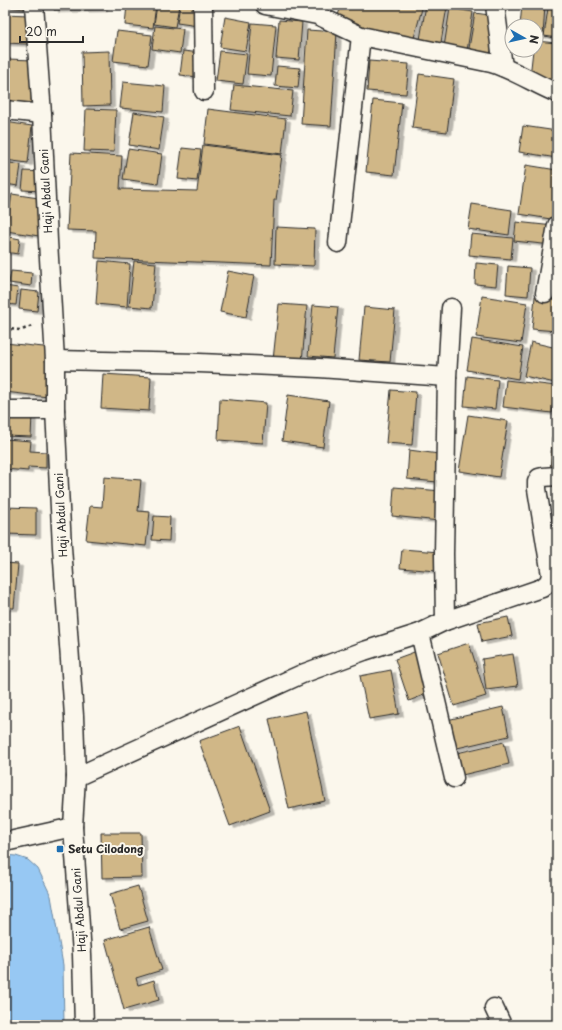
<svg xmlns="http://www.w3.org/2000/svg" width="562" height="1030" font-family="'Playpen Sans',sans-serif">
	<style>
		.water { fill: #97c8f3; stroke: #6c89a3 }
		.building { fill: #d0b787; stroke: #2b2b2b; filter: url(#shadow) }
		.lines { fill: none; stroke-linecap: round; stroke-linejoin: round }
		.minor-casing { stroke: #2b2b2b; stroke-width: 21 }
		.path { stroke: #2b2b2b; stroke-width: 2.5; stroke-dasharray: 3 3; stroke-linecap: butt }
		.minor { stroke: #fbf7ec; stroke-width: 18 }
		.poi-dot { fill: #1f6fb2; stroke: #fbf7ec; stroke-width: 1.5 }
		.labels { text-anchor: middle; stroke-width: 4; stroke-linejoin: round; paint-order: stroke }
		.street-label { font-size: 11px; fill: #2b2b2b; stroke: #fbf7ec }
		.poi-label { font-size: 11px; font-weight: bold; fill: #2b2b2b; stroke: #fbf7ec; text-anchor: start }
	</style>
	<defs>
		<filter id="shadow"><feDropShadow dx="4.5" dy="2.5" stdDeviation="0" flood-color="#0004"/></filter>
	</defs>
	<rect width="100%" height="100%" fill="#fbf7ec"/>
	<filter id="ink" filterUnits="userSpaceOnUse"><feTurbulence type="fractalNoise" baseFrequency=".025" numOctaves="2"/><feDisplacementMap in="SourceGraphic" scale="8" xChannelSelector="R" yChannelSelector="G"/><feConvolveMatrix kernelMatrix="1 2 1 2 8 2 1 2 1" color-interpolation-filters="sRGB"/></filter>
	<g filter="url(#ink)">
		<path class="water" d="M5 855 16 856 28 860 38 869 51 896 63 965 64 1025H5Z"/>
		<g class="building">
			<path d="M5 5H26L25 9 5 7Z"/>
			<path d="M54 5H103V9L54 10Z"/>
			<path d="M127 5H156L153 28 125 25Z"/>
			<path d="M157 5H169L179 6 175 27 154 24Z"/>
			<path d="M180 5H201L198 26 177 23Z"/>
			<path d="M341 5H423L412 45 336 23Z"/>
			<path d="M426 5H433L447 7 440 48 419 45Z"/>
			<path d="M522 5H545L543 36 536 35V26H520Z"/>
			<path d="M450 8 473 12 467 51 444 47Z"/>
			<path d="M548 8 557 9V38L544 36Z"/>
			<path d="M475 13 496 16 490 58 468 54Z"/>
			<path d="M5 14 28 15 27 44 5 43Z"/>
			<path d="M225 17 251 22 246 51 220 47Z"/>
			<path d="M279 20 302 22 299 60 276 58Z"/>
			<path d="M252 23 276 25 271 76 247 74Z"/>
			<path d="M155 26 183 29 180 53 152 49Z"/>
			<path d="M307 30 337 32 331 126 301 124Z"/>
			<path d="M117 31 152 35 148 65 113 61Z"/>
			<path d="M536 41 557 43V80L530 77 533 50H536Z"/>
			<path d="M109 51 110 105 83 106 82 52Z"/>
			<path d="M183 51 201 53 198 77 180 75Z"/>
			<path d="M220 51 247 54 243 84 216 81Z"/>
			<path d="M8 59 33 60 31 104 5 102Z"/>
			<path d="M369 61 409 64 406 94 367 91Z"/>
			<path d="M277 66 300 68 298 88 275 86Z"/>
			<path d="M419 74 454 79 447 132 412 128Z"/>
			<path d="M123 82 165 86 163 112 120 108Z"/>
			<path d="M234 85 293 91 290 116 231 110Z"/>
			<path d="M373 100 402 103 394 175 366 172Z"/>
			<path d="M86 109 116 110 114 152 84 151Z"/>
			<path d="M208 109 286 119 282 154 204 144Z"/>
			<path d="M134 112 164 117 159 150 129 145Z"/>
			<path d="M5 122 32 126 28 163 5 160Z"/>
			<path d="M523 126 557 131V158L519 152Z"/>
			<path d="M203 145 282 155 276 200H274L271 265 95 258 96 231 67 230 71 153 122 156 120 189 197 191Z"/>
			<path d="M182 148 201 150 197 181 178 179Z"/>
			<path d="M128 149 162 154 158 184 123 179Z"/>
			<path d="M5 162 21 165 18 186 5 184Z"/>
			<path d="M526 165 557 170V220L519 214Z"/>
			<path d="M24 171 43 172 42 191 22 190Z"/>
			<path d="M12 194 45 199 39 236 6 231Z"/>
			<path d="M472 204 512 210 509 235 468 229Z"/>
			<path d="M516 222 554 226 552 245 514 241Z"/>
			<path d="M276 227 315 229 314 266 275 264Z"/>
			<path d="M471 234 513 238 511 259 469 255Z"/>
			<path d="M5 236 20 239 18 254 5 252Z"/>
			<path d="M99 261 130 264 127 307 96 304Z"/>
			<path d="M134 261 156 263 152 308 129 306Z"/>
			<path d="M476 263 498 265 496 286 475 284Z"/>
			<path d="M508 266 530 268 528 296 506 294Z"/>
			<path d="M11 271 32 273 31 286 9 283Z"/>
			<path d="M228 271 254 276 246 317 220 312Z"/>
			<path d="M5 286 18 288 16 305 5 304Z"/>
			<path d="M21 290 39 292 37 311 19 309Z"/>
			<path d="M482 296 527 303 521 343 476 337Z"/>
			<path d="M535 296 557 298V331L532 329Z"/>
			<path d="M279 304 307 306 302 362 273 360Z"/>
			<path d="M313 305 338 307 333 358 308 356Z"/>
			<path d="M364 307 395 310 390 362 359 360Z"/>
			<path d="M472 339 523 347 518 379 467 370Z"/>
			<path d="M531 342 557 348V371L555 383 524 376Z"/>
			<path d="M5 343 53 348 48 397 5 392Z"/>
			<path d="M103 374 151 377 149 411 101 408Z"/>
			<path d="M467 376 498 380 495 409 464 406Z"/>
			<path d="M506 380 556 386 552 413 503 407Z"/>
			<path d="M391 390 416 392 412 445 386 443Z"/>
			<path d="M288 395 329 401 323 447 282 441Z"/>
			<path d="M220 399 266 403 263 443 218 440Z"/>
			<path d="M5 413 32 414 31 437 5 436Z"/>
			<path d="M468 415 508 421 499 477 459 471Z"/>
			<path d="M552 437H557V472H550Z"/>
			<path d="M5 439 31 441 30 451 46 452V468L28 467V471L5 469Z"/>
			<path d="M409 450 439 454 437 482 407 479Z"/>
			<path d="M104 477 141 480 138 511 150 512 146 546 86 540 90 506 102 507Z"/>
			<path d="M394 487 442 491 439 521 392 516Z"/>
			<path d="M5 507 36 508V535L5 534Z"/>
			<path d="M154 516 170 517 169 541 152 540Z"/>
			<path d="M402 549 439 552 437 571 400 568Z"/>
			<path d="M5 563 18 564 14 608H5Z"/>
			<path d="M508 617 512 636 482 642 478 623Z"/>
			<path d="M469 643 486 696 454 706 438 653Z"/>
			<path d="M417 651 431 692 409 701 395 659Z"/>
			<path d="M513 654 518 686 486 690 482 659Z"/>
			<path d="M391 670 399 714 369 719 360 676Z"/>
			<path d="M503 707 509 736 453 749V734L447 720Z"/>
			<path d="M306 711 325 801 289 809 269 719Z"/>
			<path d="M240 726 270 811 230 826 199 741Z"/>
			<path d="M504 742 509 764 462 775 457 753Z"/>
			<path d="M101 833H141L142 877 102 878Z"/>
			<path d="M138 886 148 921 120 929 110 894Z"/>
			<path d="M149 927 162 970 136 978 138 985 154 980 159 1000 124 1010 105 940Z"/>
		</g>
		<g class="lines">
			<g class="minor-casing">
				<g id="minor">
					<path d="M34 5 42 114 48 241 55 360V410L62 547 74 716 76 777 73 827 82 954 84 1025"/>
					<path d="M203 5 204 91"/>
					<path d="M265 5 317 15 361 36 491 63C514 70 535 84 557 93"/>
					<path d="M495 5 503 67"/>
					<path d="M5 110 42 114"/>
					<path d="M338 243 361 36"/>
					<path d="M545 293 557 225"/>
					<path d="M55 360 199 363 319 368 447 377"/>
					<path d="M5 410H55"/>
					<path d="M445 621 444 554 447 377 451 308"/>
					<path d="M420 633 454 778"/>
					<path d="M76 777 302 674 364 651 420 633 445 621 542 588 549 582 551 575 537 489V482L539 478 543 477 557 476"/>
					<path d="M5 842 73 827"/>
					<path d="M494 1008 502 1025"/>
				</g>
			</g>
			<path class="path" d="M5 329 22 330 34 325"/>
			<use href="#minor" class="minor"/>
		</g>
	</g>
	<rect class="poi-dot" x="56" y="845" width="8" height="8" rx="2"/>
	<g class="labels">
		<g class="street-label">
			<text transform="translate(46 191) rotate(-93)" y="4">Haji Abdul Gani</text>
			<text transform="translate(61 515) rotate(-93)" y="4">Haji Abdul Gani</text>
			<text transform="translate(79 910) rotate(-94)" y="4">Haji Abdul Gani</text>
		</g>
		<g class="poi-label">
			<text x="68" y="853">Setu Cilodong</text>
		</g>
	</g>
	<rect width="562" height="1030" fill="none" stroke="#fbf7ec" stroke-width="20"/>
	<rect x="10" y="10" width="542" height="1010" fill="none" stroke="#2b2b2b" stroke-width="1.5" filter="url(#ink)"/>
	<g transform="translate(524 38) rotate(98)"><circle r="19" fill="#fbf7ec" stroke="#a8a59f"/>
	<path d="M0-3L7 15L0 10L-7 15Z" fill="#1f6fb2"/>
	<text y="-6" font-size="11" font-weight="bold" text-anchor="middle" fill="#2b2b2b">N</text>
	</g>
	<path d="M20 36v6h63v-6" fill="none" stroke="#2b2b2b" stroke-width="2"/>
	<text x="26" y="36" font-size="12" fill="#2b2b2b" stroke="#fbf7ec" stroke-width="3" paint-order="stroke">20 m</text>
</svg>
